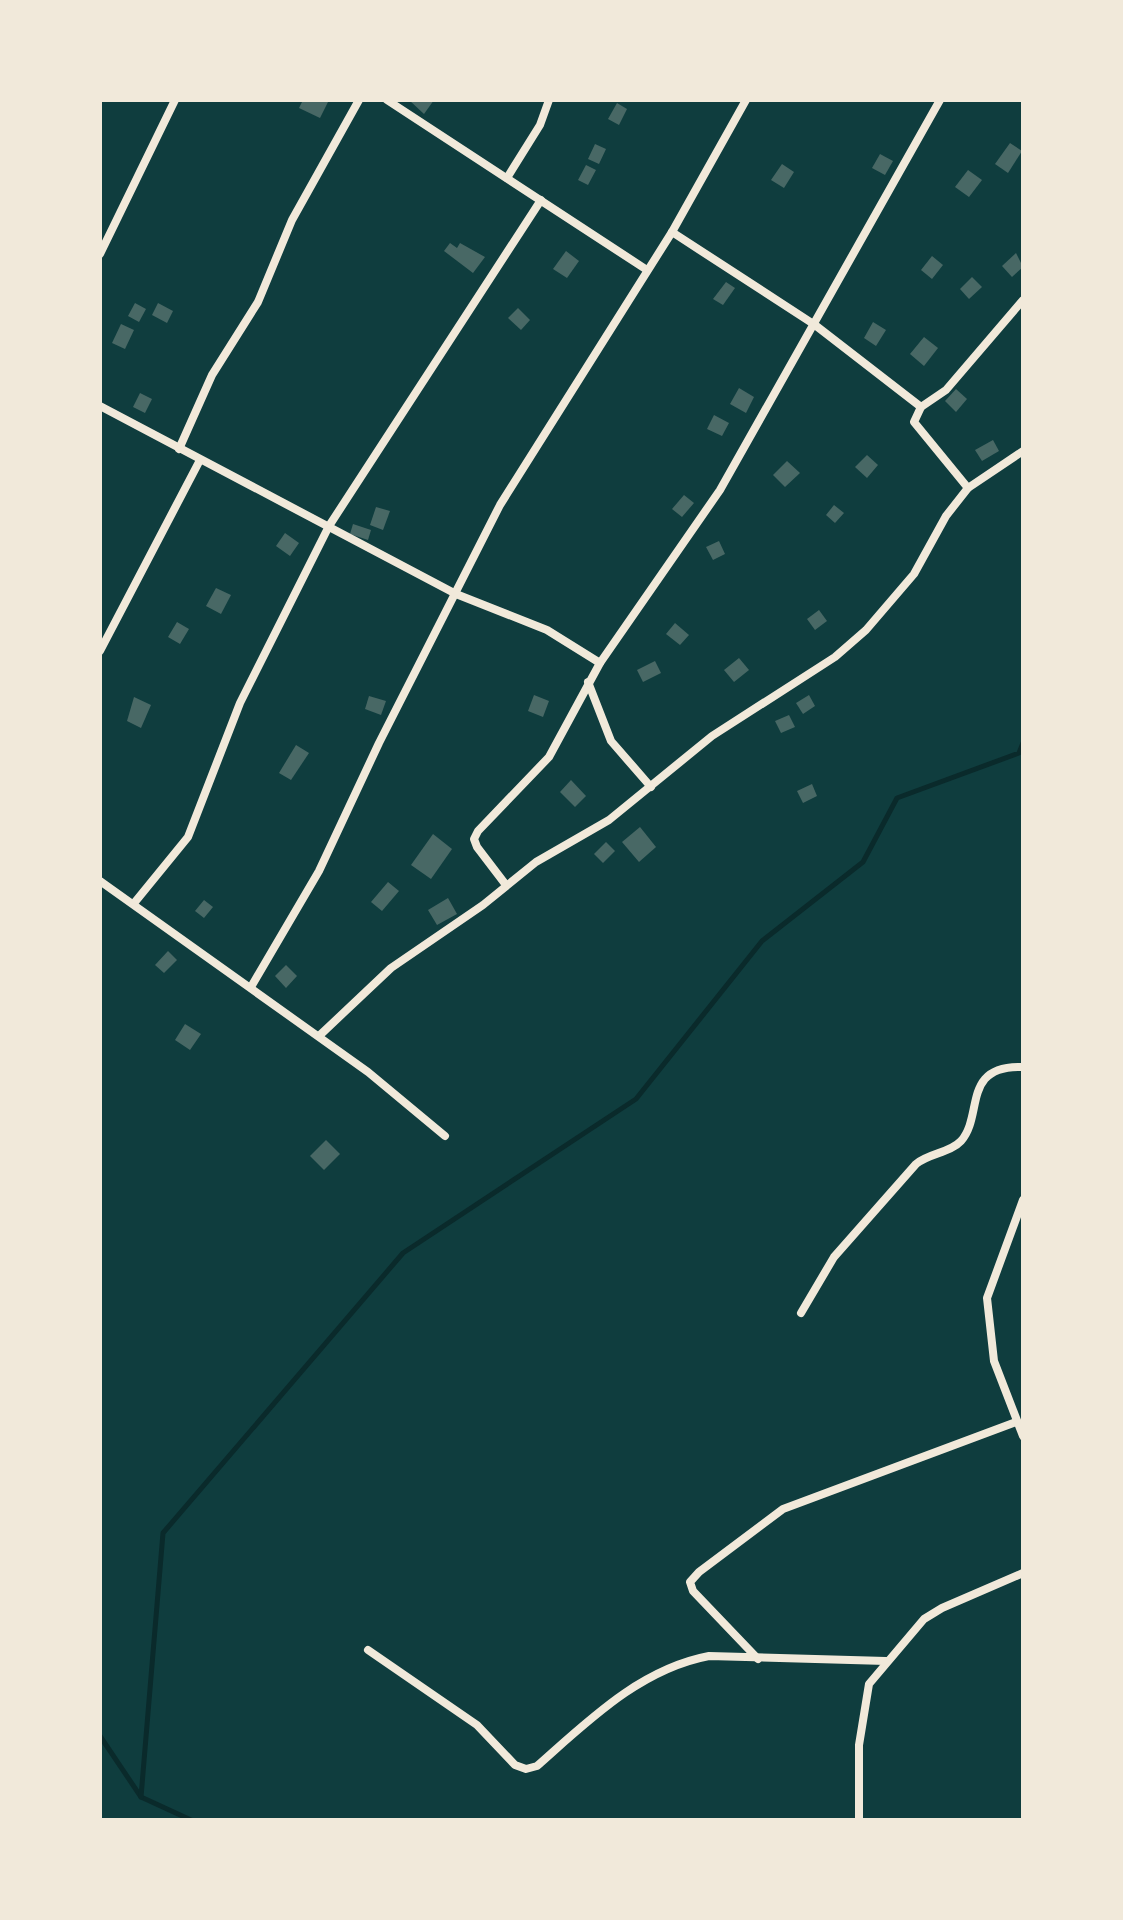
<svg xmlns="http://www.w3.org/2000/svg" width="1123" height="1920" font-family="'Public Sans',sans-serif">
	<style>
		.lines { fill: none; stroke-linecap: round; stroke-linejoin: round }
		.stream { stroke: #0a2a2b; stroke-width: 5 }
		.building { fill: #486865 }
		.minor { stroke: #f1e9da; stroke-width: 8 }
	</style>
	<rect width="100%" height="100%" fill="#0f3d3e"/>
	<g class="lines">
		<g class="stream">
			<path d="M100 1736 141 1797 191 1820"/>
			<path d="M141 1797 163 1533 403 1253 636 1099 762 941 863 862 897 798 1019 753 1023 743"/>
		</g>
	</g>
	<g class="building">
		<path d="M303 100H329L320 118 299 108Z"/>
		<path d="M409 100H434L424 114Z"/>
		<path d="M617 103 627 109 619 125 608 119Z"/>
		<path d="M1010 143 1022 151 1008 173 995 164Z"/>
		<path d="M595 144 606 149 599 164 588 159Z"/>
		<path d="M880 154 893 161 885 175 872 168Z"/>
		<path d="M782 164 794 172 784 188 771 180Z"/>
		<path d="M586 165 596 170 588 185 578 180Z"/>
		<path d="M968 170 982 180 969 197 955 187Z"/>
		<path d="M450 243 457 248 460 243 485 257 473 273 444 251Z"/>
		<path d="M566 251 579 261 567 278 553 269Z"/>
		<path d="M1016 253 1023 267 1012 277 1002 266Z"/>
		<path d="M932 256 943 265 932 279 921 270Z"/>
		<path d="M972 277 982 287 969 299 960 289Z"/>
		<path d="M726 282 735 288 723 305 713 299Z"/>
		<path d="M135 303 146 309 139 322 128 316Z"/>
		<path d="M158 303 173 311 167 323 152 315Z"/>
		<path d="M518 308 530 320 521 330 508 318Z"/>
		<path d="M873 322 886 330 876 346 864 338Z"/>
		<path d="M121 324 134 330 125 349 112 343Z"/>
		<path d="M924 337 938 348 924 366 910 354Z"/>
		<path d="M739 388 754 397 746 413 730 404Z"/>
		<path d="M956 389 967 399 956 412 945 401Z"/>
		<path d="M140 393 152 399 145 413 133 407Z"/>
		<path d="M714 415 729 423 722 436 707 429Z"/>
		<path d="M993 440 999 451 982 461 975 450Z"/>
		<path d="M867 455 878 465 867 478 855 467Z"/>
		<path d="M787 461 800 473 785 487 773 475Z"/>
		<path d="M684 495 694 503 682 517 672 509Z"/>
		<path d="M834 505 844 513 835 523 826 515Z"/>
		<path d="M376 507 390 511 383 530 370 525Z"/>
		<path d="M353 524 371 530 368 540 350 534Z"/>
		<path d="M285 533 299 543 290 556 276 546Z"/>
		<path d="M719 541 725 554 713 560 706 547Z"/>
		<path d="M216 588 231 595 221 614 206 606Z"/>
		<path d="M819 610 827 621 815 630 807 619Z"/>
		<path d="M177 622 189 629 180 644 168 637Z"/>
		<path d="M675 623 689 635 680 645 666 634Z"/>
		<path d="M739 658 749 670 734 682 724 670Z"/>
		<path d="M655 661 661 673 643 682 637 670Z"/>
		<path d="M534 695 549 701 543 717 528 711Z"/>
		<path d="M809 695 815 706 803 714 796 703Z"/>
		<path d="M369 696 386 701 381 715 365 709Z"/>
		<path d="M134 697 151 705 141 728 127 721Z"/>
		<path d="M789 715 795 727 781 733 775 721Z"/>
		<path d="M296 745 309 753 291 780 279 773Z"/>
		<path d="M571 780 586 796 575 807 560 792Z"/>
		<path d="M812 784 817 796 803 803 797 791Z"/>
		<path d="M640 827 656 847 639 862 622 842Z"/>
		<path d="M433 834 452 849 431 879 411 865Z"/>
		<path d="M606 842 615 851 603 863 594 854Z"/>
		<path d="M388 882 399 891 382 911 371 902Z"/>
		<path d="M448 898 457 914 437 925 428 910Z"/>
		<path d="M204 900 213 907 204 918 195 911Z"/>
		<path d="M168 951 177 960 164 973 155 965Z"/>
		<path d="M286 965 297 976 286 988 275 976Z"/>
		<path d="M185 1024 201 1034 190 1050 175 1040Z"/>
		<path d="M326 1140 340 1154 324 1170 310 1156Z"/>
	</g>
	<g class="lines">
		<g class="minor">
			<path d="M387 100 647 270"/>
			<path d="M507 178 540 125 549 100"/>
			<path d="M672 232 815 325 921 407"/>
			<path d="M100 254 175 100"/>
			<path d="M100 406 456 594 547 630 600 663"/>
			<path d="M179 449 212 375 258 302 292 220 359 100"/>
			<path d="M968 488 914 422 921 407 946 390 1023 300"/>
			<path d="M100 651 200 460"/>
			<path d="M588 682 611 741 651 787"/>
			<path d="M100 881 368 1072 445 1136"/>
			<path d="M506 885 477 847 474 839 478 831 549 757 600 663 720 490 940 100"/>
			<path d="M135 902 188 837 240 703 329 526 541 200"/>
			<path d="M251 987 319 871 379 743 500 505 672 232 746 100"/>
			<path d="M319 1036 391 968 483 905 536 862 609 820 712 736 835 657 866 630 914 574 946 516 968 488 1023 451"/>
			<path d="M1023 1200 987 1298 994 1361 1023 1436"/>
			<path d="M801 1313 834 1257 916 1164C929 1153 950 1153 961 1141 984 1115 961 1065 1023 1067"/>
			<path d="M368 1650 477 1725 515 1765 526 1769 537 1766C588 1721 640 1669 709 1656L886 1661"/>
			<path d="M758 1659 693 1591 690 1582 699 1572 783 1509 1016 1422"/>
			<path d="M859 1820V1745L869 1684 924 1619 942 1608 1023 1573"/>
		</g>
	</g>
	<rect width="1123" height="1920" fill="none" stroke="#f1e9da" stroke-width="204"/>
</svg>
